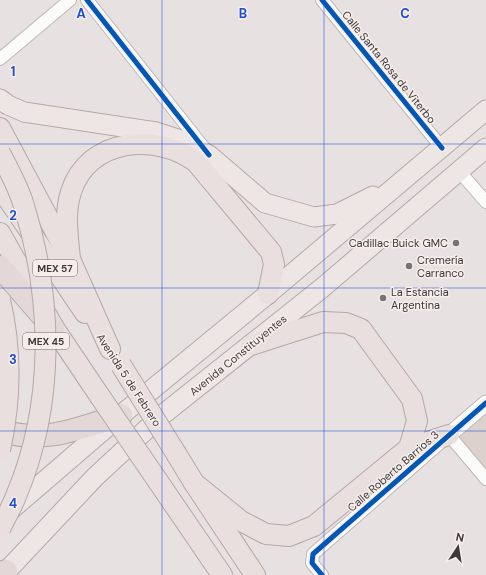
<svg xmlns="http://www.w3.org/2000/svg" width="486" height="575" font-family="'DM Sans',sans-serif">
	<style>
		.built { fill: #ddd1ce }
		.lines { fill: none; stroke-linecap: round; stroke-linejoin: round }
		.minor-casing { stroke: #bdb9b9; stroke-width: 14 }
		.tertiary-casing { stroke: #bdb9b9; stroke-width: 17 }
		.primary-casing { stroke: #b6a8a6; stroke-width: 21 }
		.trunk-casing { stroke: #b6a8a6; stroke-width: 22 }
		.motorway-casing { stroke: #b6a8a6; stroke-width: 24 }
		.minor { stroke: #fbfbfa; stroke-width: 12 }
		.tertiary { stroke: #fbfbfa; stroke-width: 15 }
		.primary { stroke: #ede6e5; stroke-width: 19 }
		.trunk { stroke: #e8dfde; stroke-width: 20 }
		.motorway { stroke: #e3d8d7; stroke-width: 22 }
		.trunk-bridge-casing { stroke: #b6a8a6; stroke-width: 22; stroke-linecap: butt }
		.trunk-bridge { stroke: #e8dfde; stroke-width: 20 }
		.cycleway-casing { stroke: #f7edeb; stroke-width: 8 }
		.cycleway { stroke: #0057b8; stroke-width: 5 }
		.grid { fill: none; stroke: #1d4ed8; stroke-width: 1; stroke-opacity: 0.55 }
		.poi-dot { fill: #787473; stroke: #f7edeb; stroke-width: 1.5 }
		.labels { text-anchor: middle; stroke-width: 3; stroke-linejoin: round; paint-order: stroke }
		.shield { fill: #f7edeb; stroke: #756f6e; stroke-width: 1 }
		.shield-label { font-size: 10px; font-weight: bold; fill: #3d3938 }
		.street-label { font-size: 11px; fill: #3d3938; stroke: #f7edeb }
		.poi-label { font-size: 11px; fill: #3d3938; stroke: #f7edeb; text-anchor: start }
		.grid-label { font-size: 13px; text-anchor: middle; font-weight: bold; fill: #1d4ed8; stroke: #f7edeb; stroke-width: 3; stroke-linejoin: round; paint-order: stroke }
	</style>
	<rect width="100%" height="100%" fill="#e7e2e1"/>
	<path class="built" d="M486 414V473L457 439Z"/>
	<g class="lines">
		<g class="minor-casing">
			<g id="minor">
				<path d="M87 0 204 148"/>
				<path d="M322 0 442 148"/>
				<path d="M0 59 70 0"/>
				<path d="M459 171 486 202"/>
				<path d="M322 575 312 563 313 554 449 435 486 479"/>
			</g>
		</g>
		<g class="tertiary-casing">
			<path id="tertiary" d="M449 435 486 403"/>
		</g>
		<g class="primary-casing">
			<g id="primary">
				<path d="M0 99 8 105 24 112 156 132 181 140 209 155 265 203 314 217 337 214 373 196"/>
				<path d="M6 514 121 415 268 294 486 110"/>
				<path d="M3 575 95 477 161 416 322 288 486 148"/>
			</g>
		</g>
		<g class="trunk-casing">
			<g id="trunk">
				<path d="M0 128 70 259 110 349"/>
				<path d="M0 187 85 313"/>
				<path d="M0 233 54 328 99 395"/>
				<path d="M70 259C68 237 64 213 71 192 88 138 156 132 196 162L271 252 274 264 268 294"/>
				<path d="M409 448 449 435"/>
				<path d="M177 455 194 483 255 575"/>
				<path d="M153 474 222 575"/>
				<path d="M194 483 241 521 266 534 289 536 314 526 409 448 417 421 412 399 361 329 346 323 323 322 251 345"/>
			</g>
		</g>
		<g class="motorway-casing">
			<g id="motorway">
				<path d="M0 267 53 328"/>
				<path d="M0 430C42 445 81 428 121 415"/>
				<path d="M5 575 6 571"/>
			</g>
		</g>
		<use href="#minor" class="minor"/>
		<use href="#tertiary" class="tertiary"/>
		<use href="#primary" class="primary"/>
		<use href="#trunk" class="trunk"/>
		<use href="#motorway" class="motorway"/>
		<g class="trunk-bridge-casing">
			<g id="trunk-bridge">
				<path d="M0 153C9 170 19 188 24 206 53 300 55 404 16 496 12 507 5 518 0 529"/>
				<path d="M0 300C12 350 11 400 0 450"/>
				<path d="M121 365 177 455"/>
				<path d="M99 395 153 474"/>
			</g>
		</g>
		<use href="#trunk-bridge" class="trunk-bridge"/>
		<g class="cycleway-casing">
			<g id="cycleway">
				<path d="M87 0 209 155"/>
				<path d="M322 0 442 148"/>
				<path d="M322 575 312 563 313 554 486 403"/>
			</g>
		</g>
		<use href="#cycleway" class="cycleway"/>
	</g>
	<path class="grid" d="M162 0V575M324 0V575M0 144H486M0 288H486M0 431H486"/>
	<g class="poi-dot">
		<circle cx="456" cy="243" r="4"/>
		<circle cx="409" cy="266" r="4"/>
		<circle cx="383" cy="298" r="4"/>
	</g>
	<g class="labels">
		<g class="shield">
			<rect x="33" y="260" width="44" height="16" rx="3"/>
			<rect x="23" y="333" width="46" height="16" rx="3"/>
		</g>
		<g class="shield-label">
			<text x="55" y="272">MEX 57</text>
			<text x="46" y="345">MEX 45</text>
		</g>
		<g class="street-label">
			<text transform="translate(389 67) rotate(51)" y="4">Calle Santa Rosa de Viterbo</text>
			<text transform="translate(238 355) rotate(-39)" y="4">Avenida Constituyentes</text>
			<text transform="translate(129 380) rotate(57)" y="4">Avenida 5 de Febrero</text>
			<text transform="translate(393 471) rotate(-41)" y="4">Calle Roberto Barrios 3</text>
		</g>
		<g class="poi-label">
			<text x="448" y="247" text-anchor="end">Cadillac Buick GMC</text>
			<text x="417" y="264">Cremería<tspan x="417" dy="13">Carranco</tspan></text>
			<text x="391" y="296">La Estancia<tspan x="391" dy="13">Argentina</tspan></text>
		</g>
	</g>
	<g class="grid-label">
		<text x="81" y="18">A</text>
		<text x="243" y="18">B</text>
		<text x="405" y="18">C</text>
		<text x="13" y="76">1</text>
		<text x="13" y="220">2</text>
		<text x="13" y="364">3</text>
		<text x="13" y="508">4</text>
	</g>
	<g transform="translate(458 547) rotate(12)" stroke="#f7edeb" stroke-width="3" paint-order="stroke">
	<path d="M0-3L7 15L0 10L-7 15Z" fill="#3d3938"/>
	<text y="-6" font-size="11" font-weight="bold" text-anchor="middle" fill="#3d3938">N</text>
	</g>
</svg>
